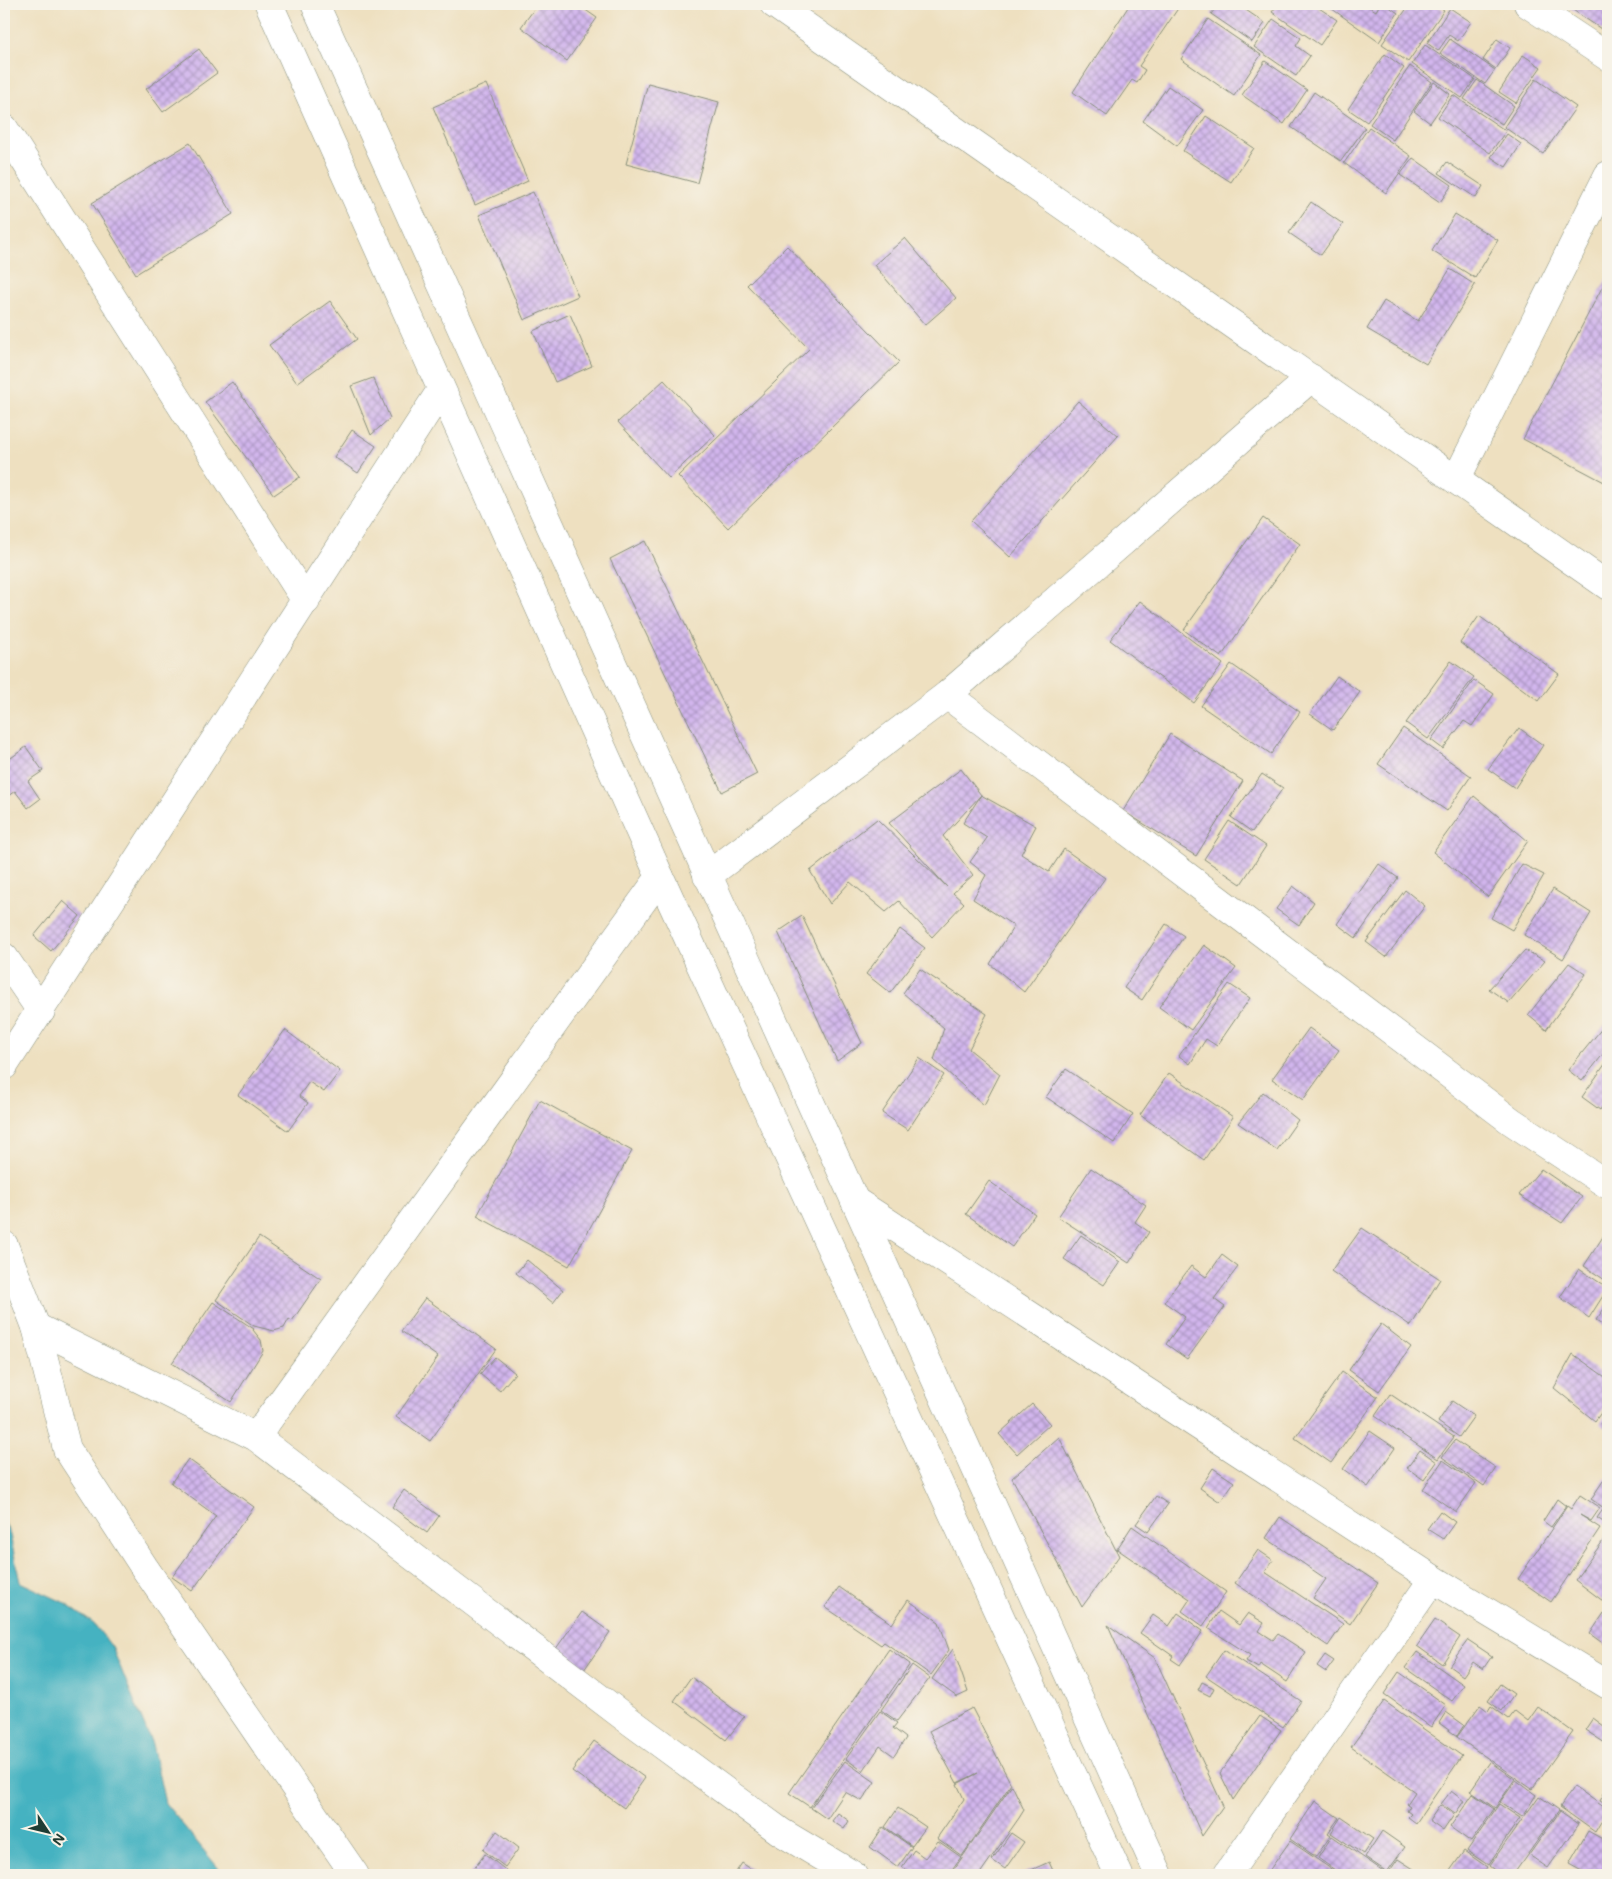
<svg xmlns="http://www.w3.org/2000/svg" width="1612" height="1879" font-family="Mali,sans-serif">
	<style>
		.water { fill: #45b2c1; stroke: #32787a }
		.building { fill: url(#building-cross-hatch) }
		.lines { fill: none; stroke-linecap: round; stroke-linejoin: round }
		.minor-casing { stroke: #868e7a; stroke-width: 29 }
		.minor { stroke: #fff; stroke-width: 28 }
	</style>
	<defs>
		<pattern id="building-cross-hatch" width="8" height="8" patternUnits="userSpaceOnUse" patternTransform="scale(1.25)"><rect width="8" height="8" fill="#d2b6ed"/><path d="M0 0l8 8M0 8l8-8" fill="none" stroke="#aa95c1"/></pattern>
	</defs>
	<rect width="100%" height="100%" fill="#f7f3e8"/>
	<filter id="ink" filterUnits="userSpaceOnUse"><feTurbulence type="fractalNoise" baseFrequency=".02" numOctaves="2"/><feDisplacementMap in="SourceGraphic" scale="10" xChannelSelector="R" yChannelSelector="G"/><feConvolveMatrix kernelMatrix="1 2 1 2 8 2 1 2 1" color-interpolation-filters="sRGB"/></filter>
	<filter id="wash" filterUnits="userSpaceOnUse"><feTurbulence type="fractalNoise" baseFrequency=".0096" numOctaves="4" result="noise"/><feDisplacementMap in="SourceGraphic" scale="20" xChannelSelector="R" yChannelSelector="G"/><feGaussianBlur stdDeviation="1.12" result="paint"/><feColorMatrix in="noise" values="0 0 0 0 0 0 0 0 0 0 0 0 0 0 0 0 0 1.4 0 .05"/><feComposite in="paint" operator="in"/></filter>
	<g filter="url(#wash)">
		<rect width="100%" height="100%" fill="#eee0c0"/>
		<path class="water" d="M4 1521 10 1535 20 1582 63 1602 94 1624 112 1647 152 1744 165 1803 224 1875H4Z"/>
		<g id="blocks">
			<g class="building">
				<path d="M538 4H577L597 18 567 61 521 27Z"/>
				<path d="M1130 4H1181L1139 66 1145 70 1137 83 1132 80 1107 116 1073 92Z"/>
				<path d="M1219 4H1237L1265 23 1252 42 1211 14Z"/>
				<path d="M1278 4H1313L1337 20 1320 45 1272 12Z"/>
				<path d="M1325 4H1365L1376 11 1380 4H1385L1398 13 1379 42Z"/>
				<path d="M1410 4H1435L1444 10 1408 62 1382 44Z"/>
				<path d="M1564 4H1608V31L1607 33Z"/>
				<path d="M1450 8 1471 22 1458 41 1449 35 1438 51 1427 43Z"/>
				<path d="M1208 19 1261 55 1234 96 1181 59Z"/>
				<path d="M1273 19 1301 38 1296 46 1310 56 1296 76 1254 47Z"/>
				<path d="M1450 39 1495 70 1485 84 1440 53Z"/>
				<path d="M1497 39 1510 48 1496 69 1483 60Z"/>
				<path d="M1425 45 1475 79 1462 98 1412 64Z"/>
				<path d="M199 49 217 73 163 112 146 89Z"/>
				<path d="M1385 54 1404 68 1367 122 1348 109Z"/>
				<path d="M1523 55 1541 67 1516 103 1499 92Z"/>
				<path d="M1265 61 1307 90 1284 124 1242 95Z"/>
				<path d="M1410 66 1432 82 1393 140 1370 124Z"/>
				<path d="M1536 79 1576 107 1543 154 1504 127Z"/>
				<path d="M1477 80 1514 106 1502 124 1464 99Z"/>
				<path d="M1434 82 1450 94 1430 123 1414 111Z"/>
				<path d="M648 83 719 102 697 183 626 164Z"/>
				<path d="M486 84 528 181 475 205 433 107Z"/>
				<path d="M1168 86 1203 110 1177 146 1143 121Z"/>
				<path d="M1314 92 1365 128 1341 161 1291 127Z"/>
				<path d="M1453 95 1506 131 1490 153 1438 117Z"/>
				<path d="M1206 116 1254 148 1231 182 1183 151Z"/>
				<path d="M1369 127 1411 156 1386 193 1344 163Z"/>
				<path d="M1507 134 1521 144 1506 167 1491 157Z"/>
				<path d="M190 143 233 214 136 274 92 203Z"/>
				<path d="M1413 158 1452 185 1440 202 1400 175Z"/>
				<path d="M1447 162 1483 186 1476 198 1439 173Z"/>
				<path d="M533 192 578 296 524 320 479 215Z"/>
				<path d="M1311 202 1343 224 1321 255 1289 233Z"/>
				<path d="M1455 214 1498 240 1475 278 1432 251Z"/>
				<path d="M905 238 956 298 925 325 874 265Z"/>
				<path d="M787 246 899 362 728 528 678 476 809 349 747 285Z"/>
				<path d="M1450 269 1475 285 1426 364 1367 329 1384 301 1418 321Z"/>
				<path d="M1608 276V484L1523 439Z"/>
				<path d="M330 301 357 339 297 383 269 345Z"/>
				<path d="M570 314 592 366 555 382 533 331Z"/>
				<path d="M373 378 390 418 371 435 351 386Z"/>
				<path d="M664 380 715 435 669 478 618 422Z"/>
				<path d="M232 382 300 477 274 495 205 402Z"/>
				<path d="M1078 401 1118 436 1010 557 971 521Z"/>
				<path d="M352 430 376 446 358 473 334 457Z"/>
				<path d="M1263 518 1300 544 1221 657 1184 630Z"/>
				<path d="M645 541 757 774 722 792 610 559Z"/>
				<path d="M1140 601 1223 664 1194 703 1110 640Z"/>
				<path d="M1479 616 1559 674 1539 701 1460 643Z"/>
				<path d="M1451 661 1474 677 1428 739 1406 723Z"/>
				<path d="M1231 664 1300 712 1271 754 1201 706Z"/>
				<path d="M1337 676 1360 692 1333 730 1310 714Z"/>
				<path d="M1474 680 1494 694 1472 726 1464 721 1443 749 1431 740Z"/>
				<path d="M1403 728 1471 776 1447 811 1378 764Z"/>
				<path d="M1519 728 1543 745 1515 788 1488 769Z"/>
				<path d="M1170 734 1243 781 1196 856 1123 811Z"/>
				<path d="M26 747 43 771 28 781 40 799 28 808 15 791 4 799V763Z"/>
				<path d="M961 769 981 795 943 836 973 875 953 893 964 903 932 937 899 901 886 912 850 882 830 904 810 871 877 819 947 887 889 823Z"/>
				<path d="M1262 774 1283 788 1252 832 1231 817Z"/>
				<path d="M981 795 1036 826 1021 854 1049 872 1064 849 1105 878 1024 992 990 964 1014 926 973 899 986 875 970 862 987 838 963 823Z"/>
				<path d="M1474 796 1528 841 1488 897 1433 852Z"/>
				<path d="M1229 821 1266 846 1241 884 1204 859Z"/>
				<path d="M1379 864 1398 878 1356 938 1337 924Z"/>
				<path d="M1522 864 1544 875 1512 930 1491 918Z"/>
				<path d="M1293 886 1314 902 1299 925 1276 909Z"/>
				<path d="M1553 889 1591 913 1563 959 1524 935Z"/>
				<path d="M1405 890 1425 906 1386 957 1366 942Z"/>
				<path d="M63 901 80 916 51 951 34 936Z"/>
				<path d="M802 916 862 1043 837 1061 778 932Z"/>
				<path d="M1166 924 1184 936 1142 1000 1124 988Z"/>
				<path d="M900 929 925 948 890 993 866 974Z"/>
				<path d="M1204 945 1236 968 1191 1030 1159 1007Z"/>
				<path d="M1525 950 1545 961 1509 1003 1489 989Z"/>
				<path d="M1569 963 1586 974 1546 1030 1528 1015Z"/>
				<path d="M920 969 987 1014 969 1049 1000 1074 984 1105 934 1060 944 1028 903 993Z"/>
				<path d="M1229 984 1250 998 1217 1046 1206 1039 1190 1064 1179 1056Z"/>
				<path d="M1608 1021V1048L1582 1081 1568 1070Z"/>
				<path d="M1309 1028 1339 1050 1303 1100 1272 1079Z"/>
				<path d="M285 1030 340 1071 324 1092 309 1082 299 1096 308 1103 288 1131 238 1095Z"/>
				<path d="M919 1058 944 1075 908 1130 882 1113Z"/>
				<path d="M1608 1060V1098L1600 1110 1582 1097Z"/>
				<path d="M1066 1069 1133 1114 1114 1143 1046 1097Z"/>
				<path d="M1169 1073 1233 1117 1204 1160 1140 1115Z"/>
				<path d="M1263 1092 1298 1120 1277 1150 1238 1123Z"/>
				<path d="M540 1100 632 1151 569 1266 477 1216Z"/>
				<path d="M1091 1168 1146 1205 1135 1222 1149 1232 1129 1263 1058 1217Z"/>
				<path d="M1541 1169 1582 1197 1562 1223 1519 1195Z"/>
				<path d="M989 1181 1035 1214 1012 1247 966 1214Z"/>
				<path d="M1362 1228 1440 1279 1411 1326 1331 1271Z"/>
				<path d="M1608 1229V1282L1584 1266Z"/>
				<path d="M1081 1235 1120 1262 1104 1285 1064 1259Z"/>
				<path d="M259 1237 321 1279 292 1321 289 1319 284 1328 274 1331 254 1326 216 1300Z"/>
				<path d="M1222 1255 1238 1267 1214 1299 1225 1307 1187 1359 1166 1344 1185 1317 1164 1302 1191 1266 1206 1277Z"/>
				<path d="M527 1260 563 1290 553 1303 516 1273Z"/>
				<path d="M1579 1269 1608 1288 1589 1318 1560 1297Z"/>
				<path d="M425 1298 496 1349 430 1441 396 1417 438 1357 401 1331Z"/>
				<path d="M213 1302 254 1329 253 1330 261 1340 263 1351 231 1402 172 1363Z"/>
				<path d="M1608 1303V1328L1596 1320Z"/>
				<path d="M1381 1324 1411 1347 1379 1391 1349 1370Z"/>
				<path d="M1573 1354 1608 1379V1403L1595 1421 1554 1388Z"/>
				<path d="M495 1357 515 1373 500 1391 480 1374Z"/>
				<path d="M1342 1372 1378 1397 1331 1463 1295 1438Z"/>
				<path d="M1390 1394 1454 1437 1438 1459 1375 1416Z"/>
				<path d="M1452 1401 1474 1416 1459 1437 1438 1422Z"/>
				<path d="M1032 1404 1050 1424 1017 1454 999 1434Z"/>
				<path d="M1608 1412V1430L1600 1424Z"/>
				<path d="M1370 1431 1395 1448 1368 1487 1343 1469Z"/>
				<path d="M1059 1437 1119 1556 1082 1607 1012 1478Z"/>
				<path d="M1455 1440 1496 1468 1484 1486 1442 1457Z"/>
				<path d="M1420 1450 1437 1462 1424 1480 1407 1468Z"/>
				<path d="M188 1459 254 1507 192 1591 172 1577 216 1516 171 1483Z"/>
				<path d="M1443 1460 1476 1483 1456 1512 1423 1489Z"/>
				<path d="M1213 1468 1234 1482 1220 1502 1200 1488Z"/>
				<path d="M1605 1478 1608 1480V1525L1597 1518 1604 1508 1591 1499Z"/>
				<path d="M404 1490 439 1516 427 1533 392 1507Z"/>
				<path d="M1580 1495 1600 1508 1591 1521 1580 1515 1600 1528 1551 1602 1518 1579 1567 1506 1571 1509Z"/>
				<path d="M1156 1496 1168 1504 1148 1532 1136 1524Z"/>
				<path d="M1557 1499 1566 1506 1551 1527 1543 1521Z"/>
				<path d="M1440 1511 1455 1522 1443 1539 1427 1529Z"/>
				<path d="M1280 1517 1378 1583 1350 1624 1313 1598 1326 1579 1266 1538Z"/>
				<path d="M1132 1526 1226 1592 1203 1626 1182 1611 1190 1599 1117 1549Z"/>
				<path d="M1608 1534V1602L1607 1604 1575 1580Z"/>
				<path d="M1258 1550 1273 1560 1265 1572 1343 1624 1328 1646 1235 1583Z"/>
				<path d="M839 1587 892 1624 908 1600 939 1622 949 1650 931 1675 884 1642 881 1645 825 1607Z"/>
				<path d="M1219 1611 1239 1625 1248 1613 1264 1623 1259 1631 1273 1640 1278 1634 1306 1652 1287 1682 1260 1664 1258 1668 1246 1661 1250 1655 1208 1628Z"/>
				<path d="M582 1612 610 1632 584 1670 555 1650Z"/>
				<path d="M1178 1613 1203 1631 1180 1665 1171 1659 1173 1656 1140 1633 1153 1615 1169 1626Z"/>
				<path d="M1604 1613 1608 1615V1647L1590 1634Z"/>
				<path d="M1435 1620 1460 1637 1442 1664 1417 1646Z"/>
				<path d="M1108 1625 1155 1658 1223 1806 1202 1836Z"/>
				<path d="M1468 1640 1492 1656 1483 1669 1473 1662 1463 1676 1449 1666Z"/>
				<path d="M889 1649 910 1664 810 1807 789 1793Z"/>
				<path d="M953 1649 968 1692 957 1697 932 1679Z"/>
				<path d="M1224 1650 1301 1701 1283 1727 1206 1676Z"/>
				<path d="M1417 1652 1464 1685 1452 1701 1405 1668Z"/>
				<path d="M1325 1655 1334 1661 1326 1672 1317 1666Z"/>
				<path d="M912 1665 930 1678 897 1721 881 1710Z"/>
				<path d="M1399 1672 1446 1705 1431 1727 1384 1694Z"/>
				<path d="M691 1677 744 1717 726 1740 674 1701Z"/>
				<path d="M1202 1682 1214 1688 1210 1696 1198 1690Z"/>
				<path d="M1500 1684 1514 1694 1502 1711 1488 1701Z"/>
				<path d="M1384 1701 1462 1756 1416 1823 1408 1817 1411 1814 1407 1811 1410 1806 1407 1804 1415 1792 1351 1747Z"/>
				<path d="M1480 1705 1488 1711 1491 1706 1509 1719 1515 1711 1528 1721 1538 1707 1573 1732 1532 1789 1457 1737Z"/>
				<path d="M972 1708 1011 1784 962 1856 937 1838 964 1799 957 1784 978 1773 957 1783 929 1731Z"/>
				<path d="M880 1711 897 1723 893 1728 906 1738 894 1756 880 1746 863 1771 846 1759Z"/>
				<path d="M1446 1712 1464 1725 1457 1736 1439 1723Z"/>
				<path d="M1260 1716 1281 1730 1233 1800 1220 1773Z"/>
				<path d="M1593 1718 1608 1729V1738L1605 1743 1585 1730Z"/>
				<path d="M594 1741 645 1778 624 1808 572 1771Z"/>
				<path d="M845 1761 875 1782 862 1801 845 1792 827 1819 811 1808Z"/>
				<path d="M1490 1762 1515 1779 1495 1808 1470 1791Z"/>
				<path d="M1516 1780 1536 1795 1522 1817 1500 1802Z"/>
				<path d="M1012 1785 1024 1810 1019 1818 979 1875H950Z"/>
				<path d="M1574 1786 1608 1810 1595 1832 1560 1807Z"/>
				<path d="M1608 1786V1806L1600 1801Z"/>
				<path d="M1451 1791 1464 1801 1455 1814 1441 1804Z"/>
				<path d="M1473 1794 1494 1809 1471 1842 1450 1827Z"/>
				<path d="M1539 1796 1559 1810 1513 1875H1501L1489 1866Z"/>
				<path d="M1315 1801 1339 1818 1328 1833 1331 1835 1316 1857 1290 1839Z"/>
				<path d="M1499 1804 1520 1818 1488 1865 1467 1851Z"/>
				<path d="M1440 1805 1454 1815 1443 1831 1429 1821Z"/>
				<path d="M898 1808 926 1827 912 1846 885 1827Z"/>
				<path d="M1560 1811 1579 1824 1548 1868 1529 1855Z"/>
				<path d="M838 1813 849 1821 844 1829 832 1821Z"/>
				<path d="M1341 1817 1373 1839 1363 1854 1331 1833Z"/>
				<path d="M883 1827 912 1847 898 1867 870 1847Z"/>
				<path d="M497 1831 519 1848 505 1867 483 1850Z"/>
				<path d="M1382 1831 1405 1847 1387 1872 1365 1857Z"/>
				<path d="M1588 1831 1608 1842 1604 1848 1608 1850V1875H1589L1569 1864Z"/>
				<path d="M1011 1833 1024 1842 1005 1869 992 1860Z"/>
				<path d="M1332 1836 1389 1875H1363L1366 1869 1362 1875H1342L1318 1858Z"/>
				<path d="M938 1841 961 1857 948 1875H915L902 1867 914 1850 925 1858Z"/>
				<path d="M1290 1841 1340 1875H1266Z"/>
				<path d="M1464 1851 1487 1867 1482 1875H1447Z"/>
				<path d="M485 1854 512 1875H469Z"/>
				<path d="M1398 1859 1423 1875H1394L1389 1872Z"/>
				<path d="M1049 1862 1055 1875H1020Z"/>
				<path d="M742 1863 760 1875H734Z"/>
			</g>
		</g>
	</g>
	<g filter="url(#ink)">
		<use href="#blocks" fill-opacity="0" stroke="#868e7a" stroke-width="1"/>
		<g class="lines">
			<g class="minor-casing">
				<g id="minor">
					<path d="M269 4 660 877 1119 1875"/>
					<path d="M315 4 1159 1875"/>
					<path d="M774 4 1608 586"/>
					<path d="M1528 4 1608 57"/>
					<path d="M4 128 306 601"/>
					<path d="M1456 480 1608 175"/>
					<path d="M947 695 1511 1121 1608 1185"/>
					<path d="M707 876 947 695 1311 378"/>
					<path d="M4 957 41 1011"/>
					<path d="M4 1066 441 390"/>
					<path d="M855 1201 1433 1579 1608 1685"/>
					<path d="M4 1245 36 1327 67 1449 144 1567 355 1875"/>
					<path d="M36 1327 256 1437 623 1716 781 1832 853 1875"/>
					<path d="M256 1437 660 877"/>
					<path d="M1227 1875 1433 1579"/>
				</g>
			</g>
			<use href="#minor" class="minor"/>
		</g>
	</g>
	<rect width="1612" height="1879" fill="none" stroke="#f7f3e8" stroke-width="20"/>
	<g transform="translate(48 1832) rotate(125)" stroke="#f7f3e8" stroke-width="4" paint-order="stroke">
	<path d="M0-4L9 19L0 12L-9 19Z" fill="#1f3d34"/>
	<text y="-8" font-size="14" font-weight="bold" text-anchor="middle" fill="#1f3d34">N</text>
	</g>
</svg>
